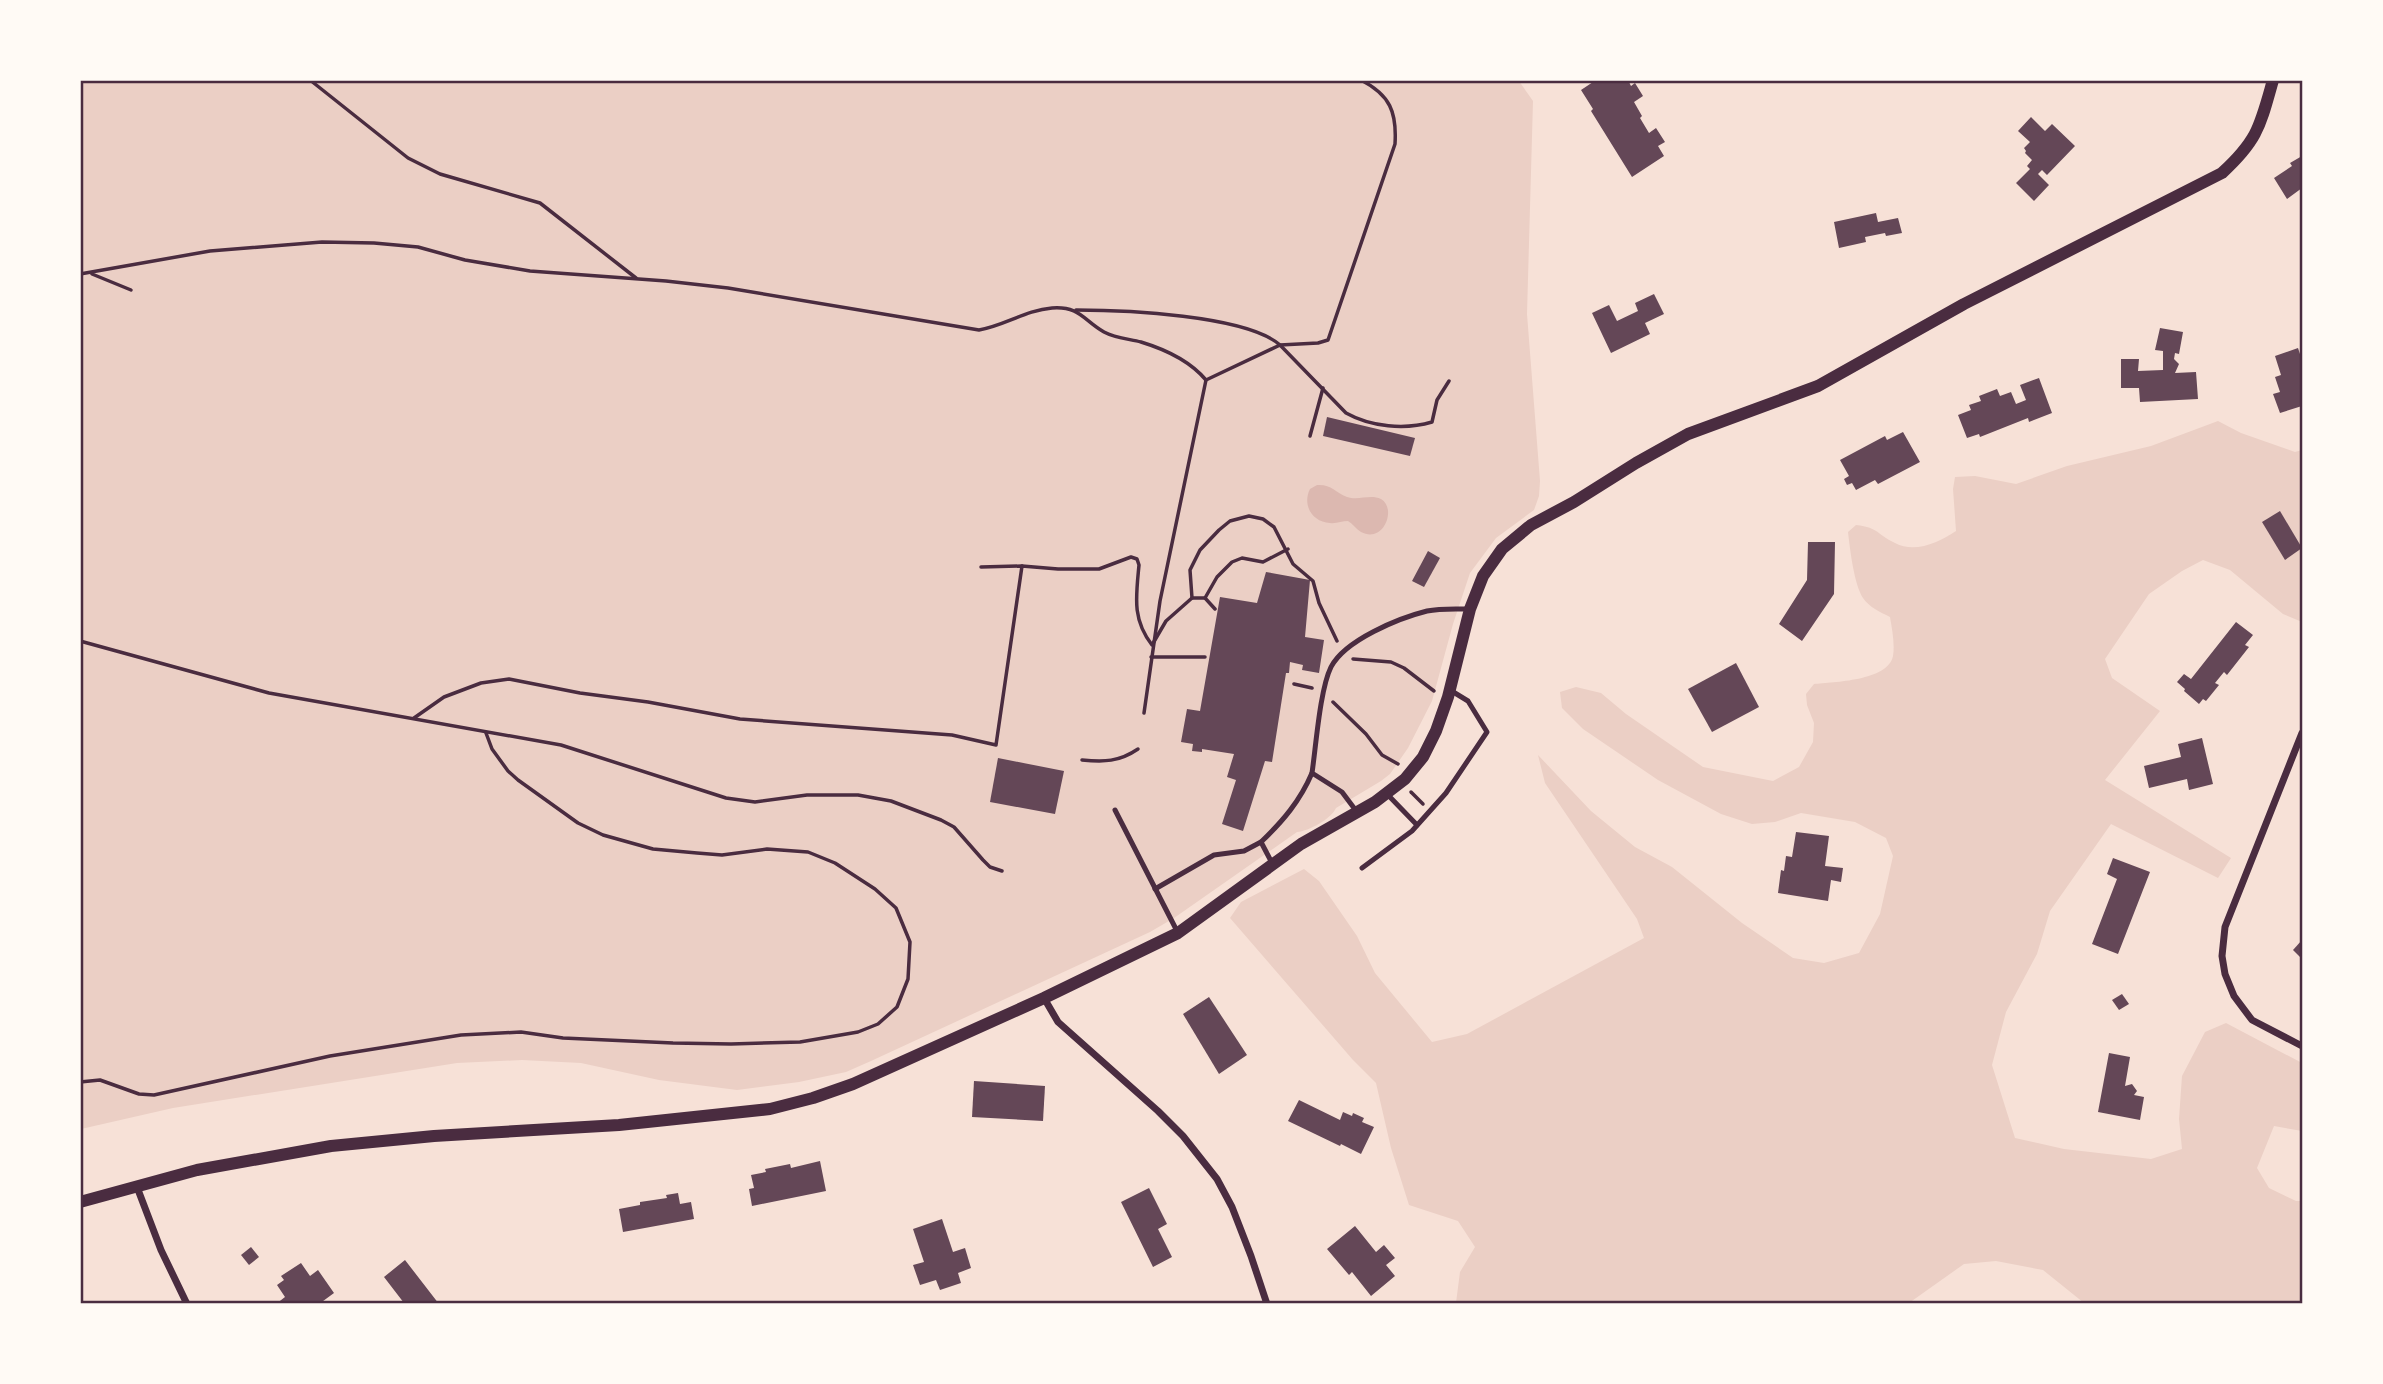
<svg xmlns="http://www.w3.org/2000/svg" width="2383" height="1384" viewBox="0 0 2383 1384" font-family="'Space Grotesk',sans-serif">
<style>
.green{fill:#ebcfc5}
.water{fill:#dcb8b0}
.building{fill:#644757}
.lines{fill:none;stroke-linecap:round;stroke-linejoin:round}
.path{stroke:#4a2c40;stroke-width:3.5}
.service{stroke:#4a2c40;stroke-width:5}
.minor{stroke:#4a2c40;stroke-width:7}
.tertiary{stroke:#4a2c40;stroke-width:12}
.neatline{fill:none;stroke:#4a2c40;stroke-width:2.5}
</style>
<rect width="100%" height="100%" fill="#f7e1d7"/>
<g class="green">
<path d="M 80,81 L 1519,81 L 1533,101 L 1527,314 L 1540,481 L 1539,496 L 1534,510 L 1496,538 L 1470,573 L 1453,624 L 1432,701 L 1408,748 L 1390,774 L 1381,781 L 1336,808 C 1331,819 1309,831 1297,832 L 1174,918 L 1150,932 L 871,1061 L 846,1072 L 799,1082 L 737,1090 L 659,1080 L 581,1063 L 522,1060 L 457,1063 L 173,1108 L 81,1129 Z"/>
<path d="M 2218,421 L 2241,433 L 2295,452 L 2302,450 L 2302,622 L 2283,614 L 2230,570 L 2203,560 L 2182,571 L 2149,594 L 2105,659 L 2112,678 L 2160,711 L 2105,780 L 2231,858 L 2218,878 L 2111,824 L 2050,911 L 2037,954 L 2006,1012 L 1992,1065 L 2015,1138 L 2064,1149 L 2151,1159 L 2182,1149 L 2179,1119 L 2182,1076 L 2205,1032 L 2226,1023 L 2302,1063 L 2302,1131 L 2274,1126 L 2257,1168 L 2269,1188 L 2296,1201 L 2302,1201 L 2302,1303 L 2084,1303 L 2043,1270 L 1996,1261 L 1964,1264 L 1909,1303 L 1456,1303 L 1460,1272 L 1475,1247 L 1458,1221 L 1409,1205 L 1391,1148 L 1376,1083 L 1353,1060 L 1230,918 L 1241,902 L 1304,869 L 1319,881 L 1357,936 L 1375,973 L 1432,1042 L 1467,1034 L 1644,938 L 1637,919 L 1545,783 L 1538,755 L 1591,811 L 1635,847 L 1672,867 L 1742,923 L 1793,958 L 1824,963 L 1859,953 L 1880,914 L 1893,856 L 1886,838 L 1855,822 L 1801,813 L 1775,822 L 1752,824 L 1721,814 L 1658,780 L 1583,729 L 1562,708 L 1560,692 L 1576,687 L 1601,693 L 1626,714 L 1703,767 L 1773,781 L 1799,767 L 1813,742 L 1814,723 L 1807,705 L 1806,694 L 1814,684 C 1833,682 1888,681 1893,656 C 1895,644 1892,629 1890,617 C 1880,612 1869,607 1863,598 C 1854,584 1850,549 1848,532 L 1856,525 C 1880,528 1876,534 1895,543 C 1915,554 1939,542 1956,531 L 1953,489 L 1955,477 L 1975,476 L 2016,484 L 2067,466 L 2151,446 Z"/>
</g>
<path class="water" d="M 1317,485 C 1331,484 1335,492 1347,497 C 1358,501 1370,494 1381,499 C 1397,508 1384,544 1361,532 C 1356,529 1353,524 1348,521 C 1342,521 1336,524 1330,523 C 1312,522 1302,505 1310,489 Z"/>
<g class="building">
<path d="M 1596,80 L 1628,80 L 1631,86 L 1635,83 L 1643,96 L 1634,102 L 1642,116 L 1640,118 L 1649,133 L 1656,128 L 1665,142 L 1658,146 L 1664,156 L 1632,177 L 1591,111 L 1593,109 L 1581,90 Z"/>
<path d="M 2031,117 L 2045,131 L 2052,124 L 2075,146 L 2047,175 L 2042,170 L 2038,174 L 2049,185 L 2034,201 L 2016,183 L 2030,169 L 2027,166 L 2032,160 L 2025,153 L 2026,151 L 2024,148 L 2030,142 L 2018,131 Z"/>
<path d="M 2302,156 L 2302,188 L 2287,199 L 2274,178 L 2292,166 L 2290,163 Z"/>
<path d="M 1876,213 L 1878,222 L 1898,218 L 1902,233 L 1886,236 L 1885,233 L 1865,237 L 1866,242 L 1839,248 L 1834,222 Z"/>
<path d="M 1654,294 L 1664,314 L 1645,323 L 1650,334 L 1611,353 L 1592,313 L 1609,305 L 1617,321 L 1638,311 L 1635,303 Z"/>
<path d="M 2160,328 L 2183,332 L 2179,354 L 2175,353 L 2174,359 L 2179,364 L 2175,373 L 2196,372 L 2198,399 L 2140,402 L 2139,388 L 2121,388 L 2121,359 L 2139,359 L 2138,371 L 2163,370 L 2163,351 L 2155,350 Z"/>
<path d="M 2298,348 L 2300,354 L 2302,353 L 2302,406 L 2280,413 L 2273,394 L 2280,392 L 2275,377 L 2281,375 L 2275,356 Z"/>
<path d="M 2039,378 L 2052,413 L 2029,422 L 2028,418 L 1980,437 L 1979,434 L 1967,438 L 1958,415 L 1971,410 L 1969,405 L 1981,401 L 1979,396 L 1997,389 L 2000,396 L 2011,392 L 2016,404 L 2026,400 L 2020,385 Z"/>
<path d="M 1327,417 L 1415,438 L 1410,456 L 1323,436 Z"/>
<path d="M 1903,432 L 1920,462 L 1878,484 L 1875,480 L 1856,490 L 1852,483 L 1847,485 L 1844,479 L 1849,476 L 1840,460 L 1885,436 L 1887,440 Z"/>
<path d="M 2280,511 L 2302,548 L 2285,560 L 2262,522 Z"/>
<path d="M 1808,542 L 1835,542 L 1834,594 L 1802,641 L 1779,624 L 1807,580 Z"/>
<path d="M 1428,551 L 1440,558 L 1424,587 L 1412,581 Z"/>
<path d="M 1266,572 L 1310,580 L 1305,637 L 1324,640 L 1319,673 L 1302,670 L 1303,665 L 1290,662 L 1289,673 L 1286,673 L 1272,762 L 1265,761 L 1243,831 L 1222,824 L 1236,780 L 1227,777 L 1234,754 L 1202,749 L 1202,752 L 1192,751 L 1193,744 L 1181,742 L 1187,709 L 1200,711 L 1220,597 L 1257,603 Z"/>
<path d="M 2236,622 L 2253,635 L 2245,645 L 2249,647 L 2227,675 L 2224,672 L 2215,683 L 2219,685 L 2206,701 L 2203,699 L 2199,704 L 2184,691 L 2185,689 L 2177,682 L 2184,674 L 2191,679 Z"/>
<path d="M 1736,663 L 1759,707 L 1712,732 L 1688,689 Z"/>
<path d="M 2202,738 L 2213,784 L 2189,790 L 2187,779 L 2149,788 L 2144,766 L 2181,757 L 2178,744 Z"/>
<path d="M 998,758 L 1064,771 L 1055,814 L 990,802 Z"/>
<path d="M 1796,832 L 1829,836 L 1825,866 L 1843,868 L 1841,882 L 1831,880 L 1828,901 L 1778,893 L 1781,870 L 1784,871 L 1786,856 L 1792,857 Z"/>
<path d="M 2113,858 L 2150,872 L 2118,954 L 2092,944 L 2117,879 L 2107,874 Z"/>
<path d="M 2302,940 L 2302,959 L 2293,950 Z"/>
<path d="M 2122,994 L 2129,1004 L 2119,1010 L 2112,1000 Z"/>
<path d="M 1209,997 L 1247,1055 L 1219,1074 L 1183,1014 Z"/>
<path d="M 2109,1053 L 2130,1057 L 2125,1086 L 2132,1084 L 2137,1091 L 2134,1095 L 2144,1097 L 2140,1120 L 2098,1112 Z"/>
<path d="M 974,1081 L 1045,1086 L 1043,1121 L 972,1117 Z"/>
<path d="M 1299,1100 L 1340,1120 L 1343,1112 L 1352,1116 L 1353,1113 L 1364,1118 L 1362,1122 L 1374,1127 L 1361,1154 L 1341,1144 L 1340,1146 L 1288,1121 Z"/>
<path d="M 820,1161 L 826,1191 L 752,1206 L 749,1189 L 754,1188 L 751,1175 L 766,1172 L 765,1169 L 790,1164 L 791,1168 Z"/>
<path d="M 1149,1188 L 1167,1224 L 1158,1229 L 1172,1257 L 1153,1267 L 1121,1202 Z"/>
<path d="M 678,1193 L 680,1204 L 691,1202 L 694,1219 L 623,1232 L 619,1209 L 640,1205 L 640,1202 L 667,1198 L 666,1195 Z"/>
<path d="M 942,1219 L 953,1252 L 965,1248 L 971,1268 L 958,1273 L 961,1283 L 940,1290 L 936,1280 L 920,1285 L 913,1265 L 924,1262 L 913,1229 Z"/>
<path d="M 1355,1226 L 1376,1252 L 1384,1245 L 1395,1258 L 1386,1265 L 1395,1276 L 1371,1296 L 1352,1272 L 1349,1275 L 1327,1249 Z"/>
<path d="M 251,1247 L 259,1257 L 249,1265 L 241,1255 Z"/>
<path d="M 405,1260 L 439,1304 L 409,1304 L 407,1301 L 404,1303 L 384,1277 Z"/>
<path d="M 301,1263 L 310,1276 L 318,1270 L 334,1293 L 319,1304 L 276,1304 L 285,1297 L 277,1285 L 284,1280 L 281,1276 Z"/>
</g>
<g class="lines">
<g class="path">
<path d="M 310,80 L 408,158 L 440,174 L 540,203 L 636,278"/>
<path d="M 80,274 L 210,251 L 322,242 L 374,243 L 418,247 L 465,260 L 530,271 L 666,281 L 728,288 L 979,330 C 1004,326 1026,310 1052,308 C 1080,306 1083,320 1104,332 C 1115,338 1129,339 1141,342 C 1164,349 1190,361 1206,380 L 1160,601 L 1144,713"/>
<path d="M 92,274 L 131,290"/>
<path d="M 1076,310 C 1123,310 1246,315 1280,345 L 1318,343 L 1328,340 L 1395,144 C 1397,112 1390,95 1361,80"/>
<path d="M 1206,380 L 1280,345 L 1346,413 C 1371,427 1405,430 1432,422 L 1437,400 L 1449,381"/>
<path d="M 1310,436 L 1323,388"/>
<path d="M 981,567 L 1022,566 L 1058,569 L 1099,569 L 1131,557 L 1137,559 L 1139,565 C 1136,597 1132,619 1152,645 L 1166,621 L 1192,598 L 1205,598 L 1215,609"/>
<path d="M 1192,598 L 1190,570 L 1200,550 L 1219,530 L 1230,521 L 1249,516 L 1263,519 L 1274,527 L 1293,564 L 1313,581 L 1319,603 L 1337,641"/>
<path d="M 1205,598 L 1217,577 L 1232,562 L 1242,558 L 1263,562 L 1288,549"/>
<path d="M 80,641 L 269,693 L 561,745 L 726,798 L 755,802 L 807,795 L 858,795 L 891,801 L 941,820 L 954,827 L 983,860 L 990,867 L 1002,871"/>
<path d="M 1151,657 L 1205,657"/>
<path d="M 1353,659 L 1391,662 L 1404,668 L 1434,691"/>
<path d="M 1294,684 L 1312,688"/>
<path d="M 1333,702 L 1366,734 L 1382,755 L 1398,764"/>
<path d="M 414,718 L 444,697 L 481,683 L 509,679 L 580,693 L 648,702 L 740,719 L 952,735 L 996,745 L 1022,566"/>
<path d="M 1082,760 C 1104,762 1119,762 1138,749"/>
<path d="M 1411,792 L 1423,804"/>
<path d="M 80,1082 L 100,1080 L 139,1094 L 154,1095 L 330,1056 L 461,1035 L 521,1032 L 563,1038 L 673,1043 L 731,1044 L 800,1042 L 858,1032 L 878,1024 L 897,1007 L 908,979 L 910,942 L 896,908 L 875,889 L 835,863 L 808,852 L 767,849 L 722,855 L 697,853 L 653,849 L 603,835 L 578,823 L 518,780 L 508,771 L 492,749 L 486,733"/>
</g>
<g class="service">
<path d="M 1387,794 L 1417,825"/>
<path d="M 1115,810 L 1178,933"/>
<path d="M 1357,812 L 1342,792 L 1312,773 C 1316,746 1320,689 1331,667 C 1345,640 1399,618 1427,611 C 1441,608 1455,609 1470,609"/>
<path d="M 1272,863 L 1261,842 C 1283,821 1300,801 1312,773"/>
<path d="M 1362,868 L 1412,831 L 1446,793 L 1487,732 L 1468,701 L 1450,690"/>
<path d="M 1155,889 L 1214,855 L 1244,851 L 1261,842"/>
</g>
<g class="minor">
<path d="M 2302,733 L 2225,927 L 2222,956 L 2225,974 L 2234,996 L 2252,1020 L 2302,1046"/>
<path d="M 1044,998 L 1058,1022 L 1158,1111 L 1183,1136 L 1217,1179 L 1232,1207 L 1251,1256 L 1267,1304"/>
<path d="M 137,1187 L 161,1250 L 187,1304"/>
</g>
<path class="tertiary" d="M 80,1202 L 197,1170 L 331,1146 L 434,1136 L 619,1125 L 770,1109 L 813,1098 L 853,1084 L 1044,998 L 1178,933 L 1301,844 L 1375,802 L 1405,779 L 1423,757 L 1436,731 L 1448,697 L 1470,609 L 1483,576 L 1502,549 L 1531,525 L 1574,502 L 1636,463 L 1688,434 L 1818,386 L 1964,304 L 2222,173 C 2258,140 2260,126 2273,80"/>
</g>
<rect width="2383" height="1384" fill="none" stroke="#fffaf5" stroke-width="164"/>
<rect x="82" y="82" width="2219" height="1220" class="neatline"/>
</svg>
